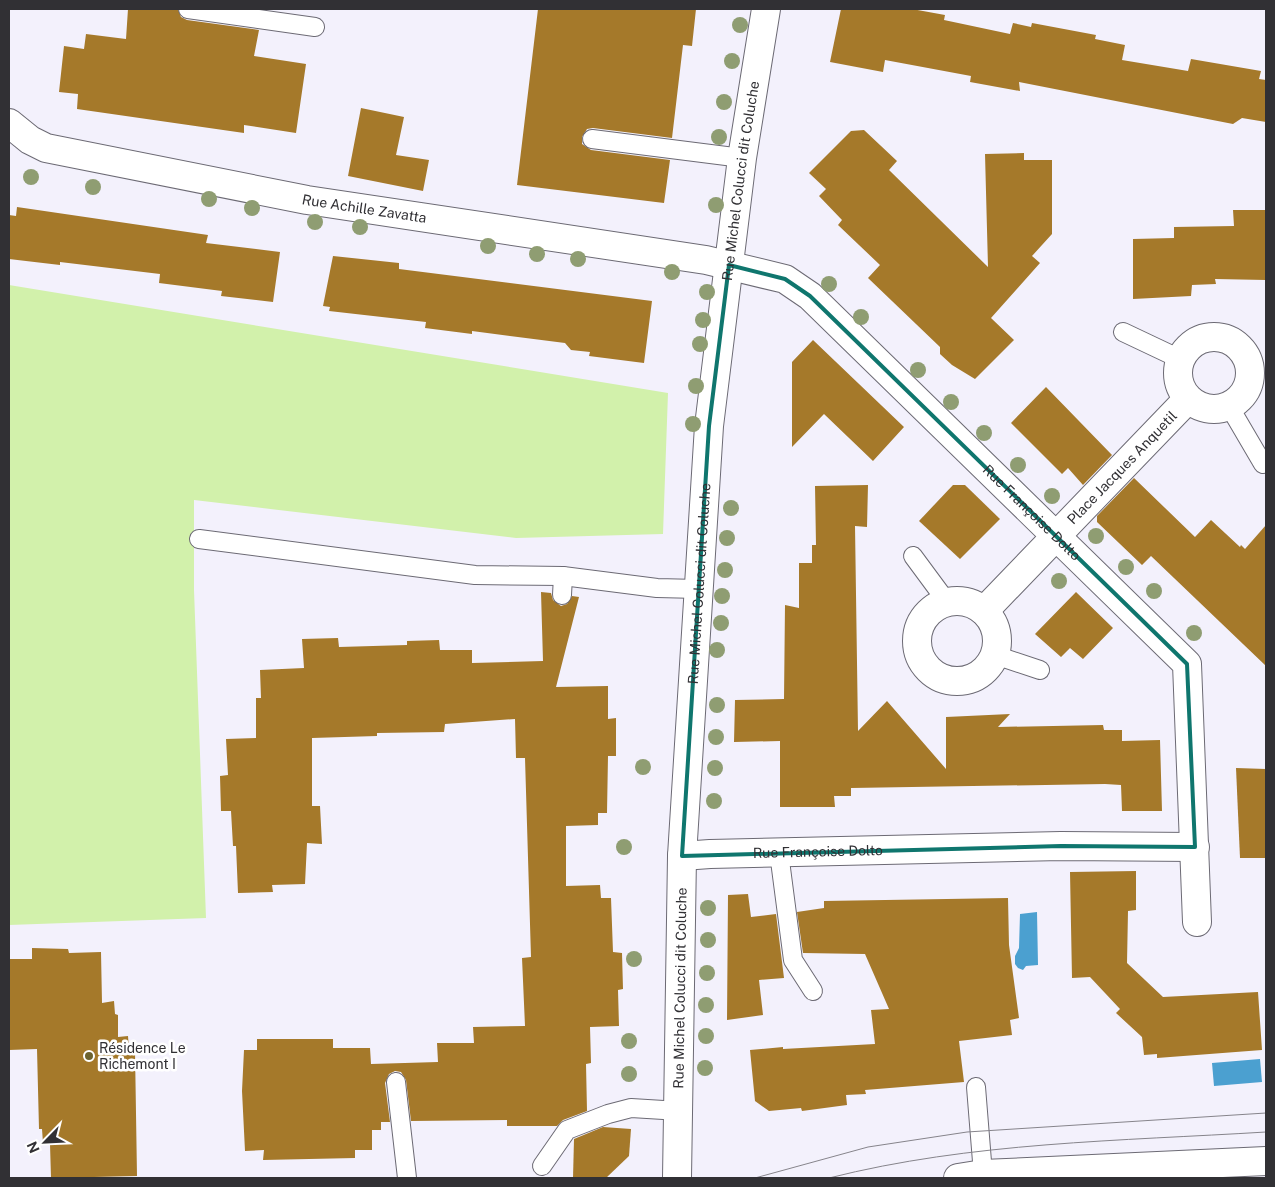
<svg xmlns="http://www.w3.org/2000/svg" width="1275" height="1187" viewBox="0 0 1275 1187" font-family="'Public Sans',sans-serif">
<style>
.green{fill:#d2f1ab}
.water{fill:#4ba0d0}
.building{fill:#a5792a}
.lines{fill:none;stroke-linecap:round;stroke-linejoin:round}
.service-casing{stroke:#6c6a74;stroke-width:20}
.minor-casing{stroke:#6c6a74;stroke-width:30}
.service{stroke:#fff;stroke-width:18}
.minor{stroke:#fff;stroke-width:28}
.tram{stroke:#86848b;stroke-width:1}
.tree{fill:#8f9d72}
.marked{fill:none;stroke:#0f766e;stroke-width:4;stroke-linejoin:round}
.poi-dot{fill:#6c622f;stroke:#fff;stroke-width:2}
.labels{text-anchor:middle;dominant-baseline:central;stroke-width:5;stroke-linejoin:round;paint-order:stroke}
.street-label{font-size:14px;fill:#313034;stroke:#fff}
.poi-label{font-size:14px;fill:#313034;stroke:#fff;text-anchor:start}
</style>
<rect width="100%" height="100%" fill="#f3f1fc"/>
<path class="green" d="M 9,285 L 668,393 L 663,534 L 516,538 L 194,500 L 194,590 L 206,918 L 9,925 Z"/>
<g class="water">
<path d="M 1037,912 L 1038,965 L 1026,966 L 1023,970 L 1018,968 L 1015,964 L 1015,956 L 1019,948 L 1020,914 Z"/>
<path d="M 1260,1059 L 1262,1082 L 1214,1086 L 1212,1063 Z"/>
</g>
<g class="building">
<path d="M 128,9 L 178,9 L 181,17 L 187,20 L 259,30 L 254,56 L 306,64 L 296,133 L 244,125 L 244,133 L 77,109 L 78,94 L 59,92 L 64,46 L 84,49 L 86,34 L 126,39 Z"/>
<path d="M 538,9 L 696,9 L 692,46 L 683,45 L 672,138 L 593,128 L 587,129 L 582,137 L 582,144 L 591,150 L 670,160 L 664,203 L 517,185 Z"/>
<path d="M 841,9 L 912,9 L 945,15 L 944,20 L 1010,34 L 1013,23 L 1031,27 L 1032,23 L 1096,35 L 1095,39 L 1125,45 L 1122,60 L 1188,71 L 1191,59 L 1261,71 L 1259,79 L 1266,80 L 1266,122 L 1242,118 L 1233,124 L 1019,82 L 1020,91 L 970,82 L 971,76 L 885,60 L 883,72 L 830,62 Z"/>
<path d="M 361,108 L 404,117 L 396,155 L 429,160 L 423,191 L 348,176 Z"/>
<path d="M 864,130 L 897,161 L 889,170 L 988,267 L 985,154 L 1024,153 L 1024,160 L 1052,160 L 1052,234 L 1032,256 L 1040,263 L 991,318 L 1014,340 L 975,379 L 952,365 L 940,354 L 940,347 L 868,278 L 880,265 L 838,225 L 842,220 L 819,196 L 826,189 L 809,173 L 851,131 Z"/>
<path d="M 17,207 L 208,235 L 206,243 L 280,252 L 273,302 L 221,296 L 222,291 L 159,283 L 160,274 L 60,262 L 60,265 L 9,259 L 9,215 L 16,216 Z"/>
<path d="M 1233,210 L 1266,210 L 1266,280 L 1215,279 L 1216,284 L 1192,285 L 1191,296 L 1133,299 L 1133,239 L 1174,238 L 1174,227 L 1234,226 Z"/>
<path d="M 333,256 L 399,263 L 399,269 L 652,301 L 644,363 L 589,356 L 590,352 L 571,350 L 565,343 L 472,331 L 472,334 L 425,328 L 426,322 L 329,311 L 330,307 L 323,306 Z"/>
<path d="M 813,340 L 904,427 L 873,461 L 824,414 L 792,447 L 792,362 Z"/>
<path d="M 1046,387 L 1112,455 L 1083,485 L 1068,468 L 1062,474 L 1011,423 Z"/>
<path d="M 1134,478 L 1195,537 L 1211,520 L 1240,547 L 1241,545 L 1245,549 L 1266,525 L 1266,666 L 1151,556 L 1142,565 L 1097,522 L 1097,516 Z"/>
<path d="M 868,485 L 867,527 L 855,526 L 858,731 L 887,701 L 946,769 L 946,717 L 1010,714 L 998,727 L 1103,725 L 1104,730 L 1122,730 L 1122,741 L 1160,740 L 1162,811 L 1122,811 L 1121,785 L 1105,784 L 851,788 L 851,796 L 834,796 L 835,807 L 780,807 L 780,741 L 734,742 L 735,700 L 784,699 L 785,605 L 799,608 L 799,563 L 812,563 L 812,545 L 816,545 L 815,486 Z"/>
<path d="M 953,485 L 965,485 L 1000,519 L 960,559 L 919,521 Z"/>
<path d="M 541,592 L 551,593 L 553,600 L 561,606 L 567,604 L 572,596 L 579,597 L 556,687 L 608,686 L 608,719 L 616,718 L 616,756 L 608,756 L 607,813 L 598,813 L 598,825 L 566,826 L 566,886 L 600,885 L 601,898 L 611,898 L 613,952 L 622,953 L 623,989 L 618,990 L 619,1026 L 590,1027 L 591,1063 L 586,1064 L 587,1111 L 563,1120 L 557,1126 L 507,1126 L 507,1120 L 411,1121 L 406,1080 L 401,1072 L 395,1071 L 389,1074 L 385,1083 L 390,1122 L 381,1122 L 381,1130 L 372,1130 L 372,1150 L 355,1150 L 355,1158 L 263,1160 L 264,1150 L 245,1151 L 242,1091 L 244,1050 L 257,1050 L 257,1039 L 333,1039 L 333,1048 L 370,1048 L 371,1064 L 438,1062 L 437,1043 L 474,1043 L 473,1027 L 525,1026 L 522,958 L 531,957 L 525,758 L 516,758 L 515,719 L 445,724 L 444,732 L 377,733 L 377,736 L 312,738 L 312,806 L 320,806 L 322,844 L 307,843 L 305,884 L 272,885 L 273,892 L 238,893 L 236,846 L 233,846 L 231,811 L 221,811 L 220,776 L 228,775 L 226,739 L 256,738 L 256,698 L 261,698 L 260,670 L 304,668 L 302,639 L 338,638 L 339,647 L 407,645 L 407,641 L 439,640 L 440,650 L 472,650 L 472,663 L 543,661 Z"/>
<path d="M 1076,592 L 1113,628 L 1083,659 L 1070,648 L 1061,657 L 1035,634 Z"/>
<path d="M 1236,768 L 1266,769 L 1266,858 L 1240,858 Z"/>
<path d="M 1136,871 L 1136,910 L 1128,911 L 1127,963 L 1163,997 L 1258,992 L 1262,1050 L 1157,1058 L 1157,1054 L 1144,1055 L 1142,1037 L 1116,1013 L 1120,1009 L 1090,977 L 1072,978 L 1070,872 Z"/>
<path d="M 748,894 L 751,917 L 776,914 L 784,978 L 759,980 L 763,1015 L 727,1020 L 728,895 Z"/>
<path d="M 1008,898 L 1009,945 L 1019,1018 L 1010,1020 L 1012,1035 L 959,1041 L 964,1082 L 865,1090 L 866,1094 L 846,1095 L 847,1105 L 802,1111 L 801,1108 L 769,1111 L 755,1101 L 750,1050 L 783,1047 L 783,1049 L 875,1044 L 871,1010 L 889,1009 L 865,954 L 803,953 L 797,912 L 824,908 L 824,901 Z"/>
<path d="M 32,948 L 68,949 L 69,953 L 101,952 L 102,1003 L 114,1001 L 115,1014 L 118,1015 L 118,1037 L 128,1036 L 129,1050 L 135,1051 L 137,1176 L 51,1178 L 50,1144 L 43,1143 L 42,1129 L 39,1129 L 37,1049 L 9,1050 L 9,959 L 32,959 Z"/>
<path d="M 603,1127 L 631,1129 L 629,1156 L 606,1178 L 573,1178 L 574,1139 Z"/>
</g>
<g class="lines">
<defs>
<g id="service">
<path d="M 188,9 L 315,27"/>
<path d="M 592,139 L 742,158"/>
<path d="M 1123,332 L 1180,359"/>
<path d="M 1229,406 L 1263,464"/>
<path d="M 199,539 L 475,575 L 563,576 L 657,588 L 698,589"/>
<path d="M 913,556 L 947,602"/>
<path d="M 562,595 L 563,576"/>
<path d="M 995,655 L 1040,670"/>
<path d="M 779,853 L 793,960 L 813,991"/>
<path d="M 396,1082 L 407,1178"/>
<path d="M 976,1087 L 983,1174"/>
<path d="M 542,1166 L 567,1130 L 608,1114 L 631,1108 L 680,1111"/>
</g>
<g id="minor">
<path id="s1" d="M 9,123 L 30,140 L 46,148 L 307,200 L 706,260 L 785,279 L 810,296 L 1187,664 L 1197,922"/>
<circle cx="1214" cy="373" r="36"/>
<circle cx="957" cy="641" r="40"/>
<path id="s2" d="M 984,611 L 1188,399"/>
<path id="s3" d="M 682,856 L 710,854 L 1061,846 L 1195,847"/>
<path id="s4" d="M 677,1178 L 682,856 L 709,426 L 742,158 L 766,9"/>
<path d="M 958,1178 L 983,1174 L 1266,1161"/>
</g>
</defs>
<use href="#service" class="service-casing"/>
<use href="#minor" class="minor-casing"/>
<use href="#service" class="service"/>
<use href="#minor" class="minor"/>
<g class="tram">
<path d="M 755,1178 L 868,1147 L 967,1132 L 1266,1113"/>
<path d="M 829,1178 C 971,1142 1120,1141 1266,1132"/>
</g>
</g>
<g class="tree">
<circle cx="740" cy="25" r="8"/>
<circle cx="732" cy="61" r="8"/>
<circle cx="724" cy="102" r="8"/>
<circle cx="719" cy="137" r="8"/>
<circle cx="31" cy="177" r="8"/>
<circle cx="93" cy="187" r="8"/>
<circle cx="209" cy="199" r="8"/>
<circle cx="716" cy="205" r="8"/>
<circle cx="252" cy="208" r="8"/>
<circle cx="315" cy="222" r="8"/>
<circle cx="360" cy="227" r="8"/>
<circle cx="488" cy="246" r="8"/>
<circle cx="537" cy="254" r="8"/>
<circle cx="578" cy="259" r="8"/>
<circle cx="672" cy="272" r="8"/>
<circle cx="829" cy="284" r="8"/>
<circle cx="707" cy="292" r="8"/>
<circle cx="861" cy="317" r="8"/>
<circle cx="703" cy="320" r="8"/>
<circle cx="700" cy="344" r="8"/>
<circle cx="918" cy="370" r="8"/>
<circle cx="696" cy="386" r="8"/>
<circle cx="951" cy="402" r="8"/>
<circle cx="693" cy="424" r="8"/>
<circle cx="984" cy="433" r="8"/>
<circle cx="1018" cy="465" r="8"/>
<circle cx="1052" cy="496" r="8"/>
<circle cx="731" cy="508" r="8"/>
<circle cx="1096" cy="536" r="8"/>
<circle cx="727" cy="538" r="8"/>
<circle cx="1126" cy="567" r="8"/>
<circle cx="725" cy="570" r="8"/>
<circle cx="1059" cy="581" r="8"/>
<circle cx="1154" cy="591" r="8"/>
<circle cx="722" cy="596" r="8"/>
<circle cx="721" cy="623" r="8"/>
<circle cx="1194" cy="633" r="8"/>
<circle cx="717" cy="650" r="8"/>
<circle cx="717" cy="705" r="8"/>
<circle cx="716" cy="737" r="8"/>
<circle cx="643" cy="767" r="8"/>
<circle cx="715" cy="768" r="8"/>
<circle cx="714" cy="801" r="8"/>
<circle cx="624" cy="847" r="8"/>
<circle cx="708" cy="908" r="8"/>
<circle cx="708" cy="940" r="8"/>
<circle cx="634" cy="959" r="8"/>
<circle cx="707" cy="973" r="8"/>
<circle cx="706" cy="1005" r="8"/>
<circle cx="706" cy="1036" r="8"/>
<circle cx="629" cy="1041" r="8"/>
<circle cx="705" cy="1068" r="8"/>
<circle cx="629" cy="1074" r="8"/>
</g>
<path class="marked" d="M 729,265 L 785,279 L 810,296 L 1187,664 L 1195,847 L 1061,846 L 682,856 L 709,426 Z"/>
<circle class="poi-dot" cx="89" cy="1056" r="5"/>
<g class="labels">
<g class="street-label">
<text stroke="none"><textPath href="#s4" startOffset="1000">Rue Michel Colucci dit Coluche</textPath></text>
<text stroke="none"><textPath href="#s1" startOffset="369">Rue Achille Zavatta</textPath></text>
<text stroke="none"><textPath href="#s2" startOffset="199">Place Jacques Anquetil</textPath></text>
<text stroke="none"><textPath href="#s1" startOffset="1136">Rue Françoise Dolto</textPath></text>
<text stroke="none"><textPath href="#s4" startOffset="595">Rue Michel Colucci dit Coluche</textPath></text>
<text stroke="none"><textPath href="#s3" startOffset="136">Rue Françoise Dolto</textPath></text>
<text stroke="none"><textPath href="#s4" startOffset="190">Rue Michel Colucci dit Coluche</textPath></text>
</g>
<g class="poi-label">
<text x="99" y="1048">Résidence Le<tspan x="99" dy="16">Richemont I</tspan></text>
</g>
</g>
<rect width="1275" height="1187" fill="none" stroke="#313034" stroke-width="20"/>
<g transform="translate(45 1142) rotate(246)" stroke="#ffffff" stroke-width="4" paint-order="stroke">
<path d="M0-4L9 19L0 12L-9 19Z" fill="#313034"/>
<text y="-8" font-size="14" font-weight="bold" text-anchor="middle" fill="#313034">N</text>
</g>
</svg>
